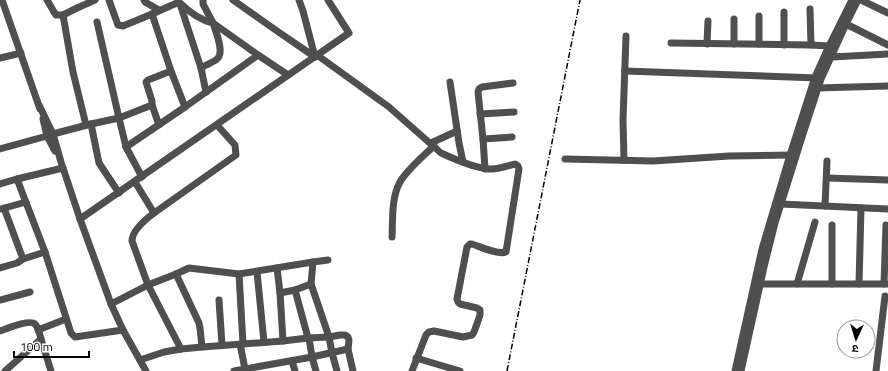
<svg xmlns="http://www.w3.org/2000/svg" width="888" height="371" viewBox="0 0 888 371" font-family="'Titillium Web','Noto Sans Devanagari',sans-serif">
<style>
.lines{fill:none;stroke-linecap:round;stroke-linejoin:round}
.minor{stroke:#4f4f4f;stroke-width:7}
.rail{stroke:#000;stroke-width:1.5;stroke-dasharray:6 2 1 2;stroke-linecap:butt}
</style>
<rect width="100%" height="100%" fill="#fff"/>
<g class="lines">
<g class="minor">
<path d="M 2,0 L 40,109"/>
<path d="M 47,0 L 54,12 L 56,15 L 63,15 L 73,72 L 86,125"/>
<path d="M 109,0 L 118,25 L 123,26 L 152,14"/>
<path d="M 144,0 L 145,2 L 159,10"/>
<path d="M 203,0 L 203,4 L 213,23 L 258,55"/>
<path d="M 233,0 L 277,31 L 315,57"/>
<path d="M 299,0 L 303,11 L 315,57"/>
<path d="M 861,0 L 888,13"/>
<path d="M 180,4 L 201,68 L 206,92"/>
<path d="M 810,9 L 811,45"/>
<path d="M 784,12 L 784,45"/>
<path d="M 63,15 L 77,8 L 95,0"/>
<path d="M 97,22 L 119,118 L 152,105 L 152,101 L 146,82 L 148,80 L 171,71 L 185,107"/>
<path d="M 846,24 L 888,45"/>
<path d="M 671,43 L 811,45 L 829,46"/>
<path d="M 707,44 L 708,21"/>
<path d="M 734,44 L 734,19"/>
<path d="M 759,44 L 759,16"/>
<path d="M 317,55 L 389,107 L 441,153 C 454,159 479,170 493,169 C 501,168 508,166 515,164 L 518,166 L 519,169 L 506,252 C 498,255 481,247 472,244 L 470,244 L 467,247 L 457,299 L 458,302 L 460,304 L 477,308 L 480,310 L 480,315 L 478,321 L 474,332 L 472,335 L 463,337 L 434,331 L 429,332 L 426,335 L 412,371"/>
<path d="M 832,57 L 888,54"/>
<path d="M 0,58 L 21,53"/>
<path d="M 171,71 L 152,14 L 179,2 C 189,12 200,20 213,23 C 216,32 224,51 218,58 C 215,62 205,65 201,68"/>
<path d="M 625,71 L 818,78"/>
<path d="M 450,82 L 459,143 L 463,162"/>
<path d="M 814,88 L 817,88 L 888,86"/>
<path d="M 39,105 L 53,134 L 61,162 L 80,219 L 111,304 L 123,330 L 146,371"/>
<path d="M 152,105 L 159,125"/>
<path d="M 480,114 L 514,112"/>
<path d="M 43,119 L 47,136 L 55,151"/>
<path d="M 91,124 L 119,118 L 126,147 L 142,177"/>
<path d="M 53,134 L 91,124 L 99,163 L 119,193"/>
<path d="M 483,139 L 512,137"/>
<path d="M 431,143 L 457,131"/>
<path d="M 126,147 L 185,107 L 258,55 L 288,75"/>
<path d="M 0,149 L 47,136"/>
<path d="M 565,159 L 653,161 L 729,156 L 790,155"/>
<path d="M 624,160 L 623,120 L 626,36"/>
<path d="M 63,168 L 17,179 L 45,252 L 71,333 L 75,337 L 123,330"/>
<path d="M 485,169 L 483,139 L 478,92 L 479,89 L 482,87 L 513,83"/>
<path d="M 827,178 L 888,180"/>
<path d="M 135,182 L 154,213 L 236,155 L 235,145 L 217,125"/>
<path d="M 0,184 L 17,179"/>
<path d="M 781,204 L 888,209"/>
<path d="M 825,206 L 827,161"/>
<path d="M 4,208 L 23,259"/>
<path d="M 1,209 L 26,202"/>
<path d="M 154,213 C 146,219 132,230 132,241 L 148,285 L 181,349"/>
<path d="M 80,219 L 349,33 L 328,0"/>
<path d="M 392,237 C 393,220 391,198 400,182 C 407,170 423,156 434,146"/>
<path d="M 0,268 L 17,263 L 23,259 L 45,252"/>
<path d="M 277,268 L 280,293"/>
<path d="M 257,272 L 264,342"/>
<path d="M 176,274 L 189,268 L 239,274 L 313,262"/>
<path d="M 239,274 L 243,344"/>
<path d="M 311,284 L 313,262 L 328,260"/>
<path d="M 756,284 L 888,284"/>
<path d="M 797,284 L 815,222"/>
<path d="M 832,284 L 832,225"/>
<path d="M 859,284 L 861,208"/>
<path d="M 884,284 L 886,225"/>
<path d="M 0,300 L 30,292"/>
<path d="M 219,300 L 222,345"/>
<path d="M 111,304 L 148,285 L 176,274 L 199,323 L 200,328 L 202,347"/>
<path d="M 38,330 L 66,319"/>
<path d="M 0,331 C 6,329 30,319 35,324 C 38,327 40,335 41,339"/>
<path d="M 308,338 L 295,290 L 311,284 L 329,337 L 332,353 L 337,371"/>
<path d="M 309,338 L 312,357 L 316,371"/>
<path d="M 283,341 L 280,293 L 295,290"/>
<path d="M 240,344 L 245,369"/>
<path d="M 416,358 L 460,371"/>
<path d="M 140,360 L 164,352 L 181,349 L 202,347 L 283,341 L 308,338 L 329,337 L 340,335 L 345,335 L 348,337 L 349,340 L 348,349 L 353,371"/>
<path d="M 292,361 L 295,371"/>
<path d="M 5,371 L 41,339 L 51,371"/>
<path d="M 234,371 L 312,357 L 348,349"/>
<path d="M 735,371 L 762,249 L 790,155 L 815,77 L 829,46 L 852,0"/>
<path d="M 741,371 L 764,267 L 775,223 L 803,134 L 821,79 L 846,24 L 858,0"/>
<path d="M 876,371 L 885,296"/>
</g>
<path class="rail" d="M 507,371 L 580,0"/>
</g>
<g transform="translate(856 339) rotate(184)"><circle r="19" fill="#ffffff" stroke="#999999"/>
<path d="M0-3L7 15L0 10L-7 15Z" fill="#000000"/>
<text y="-6" font-size="11" font-weight="bold" text-anchor="middle" fill="#000000">उ</text>
</g>
<path d="M14 351v6h75v-6" fill="none" stroke="#000000" stroke-width="2"/>
<text x="20" y="351" font-size="12" fill="#000000" stroke="#ffffff" stroke-width="3" paint-order="stroke">100 m</text>
</svg>
